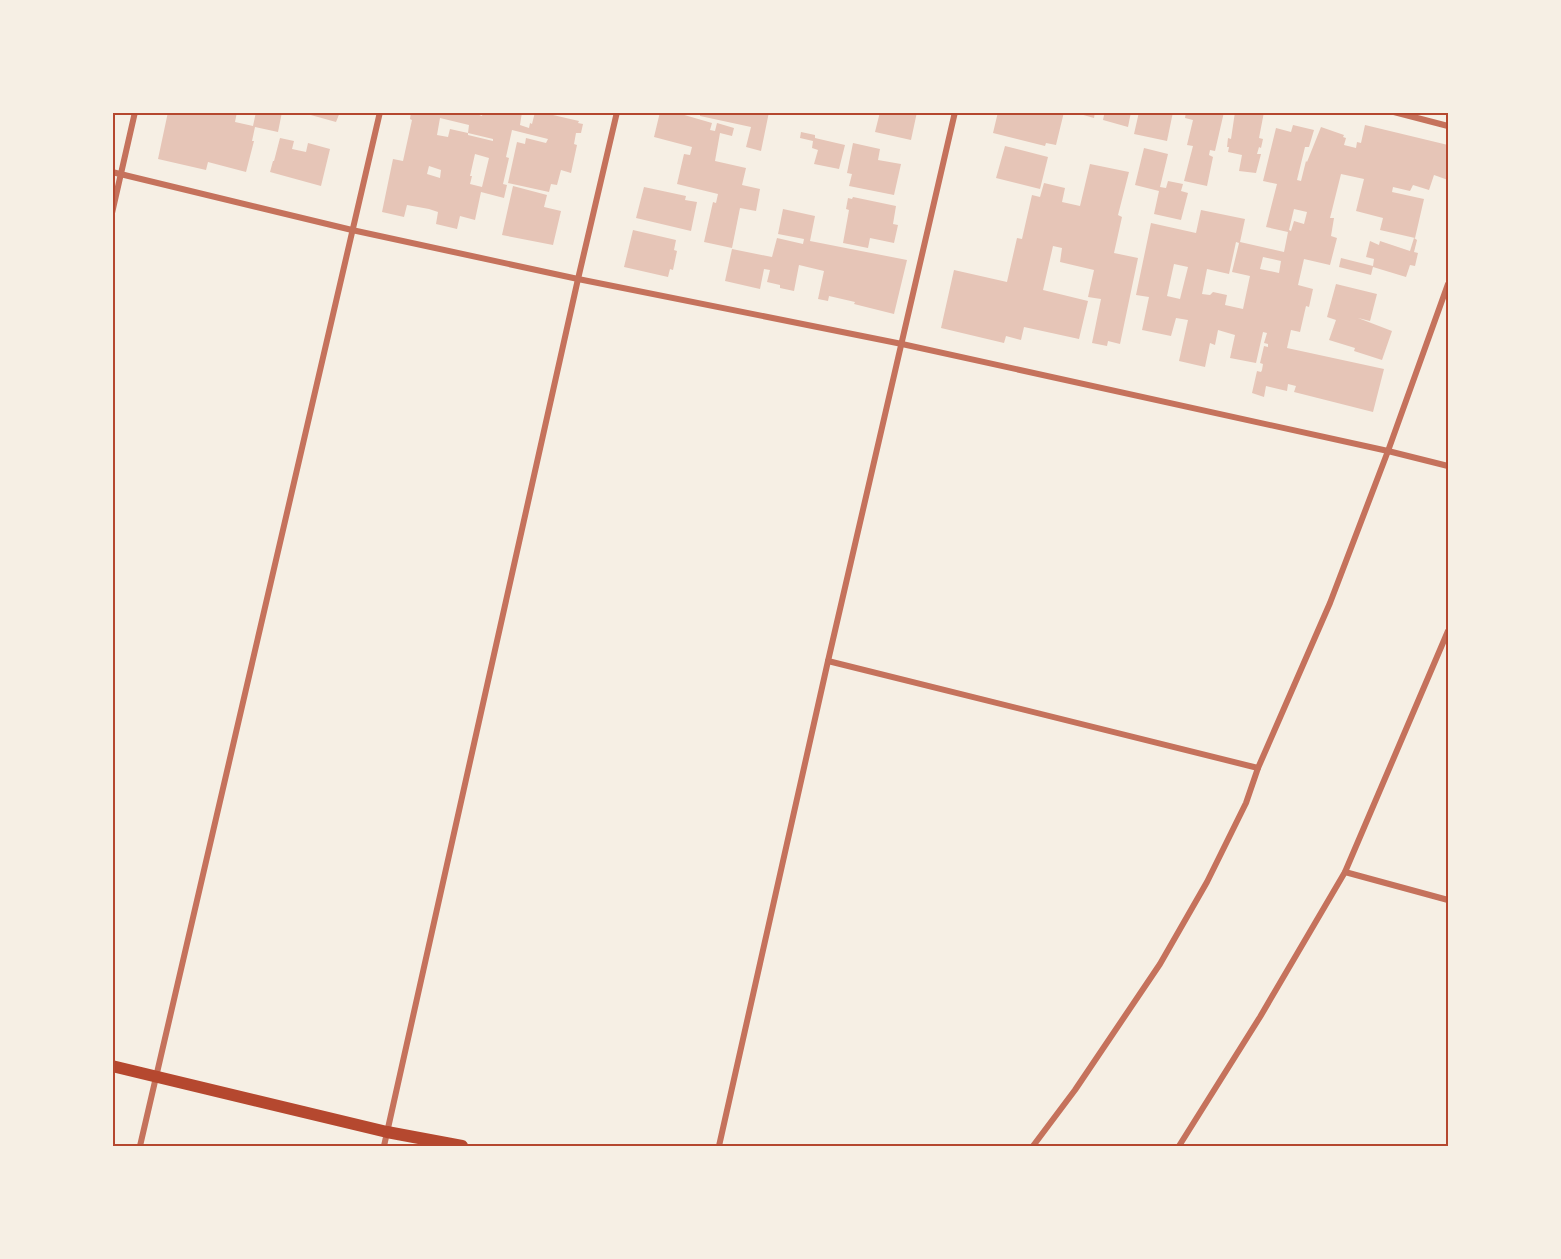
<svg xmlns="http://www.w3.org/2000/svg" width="1561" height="1259" viewBox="0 0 1561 1259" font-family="'Sofia Sans Condensed',sans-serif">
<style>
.building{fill:#e6c5b7;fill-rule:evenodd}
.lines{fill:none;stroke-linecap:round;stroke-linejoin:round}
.minor{stroke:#c5725c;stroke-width:6}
.secondary{stroke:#b5482f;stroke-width:12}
.neatline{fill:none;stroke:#b5482f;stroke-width:2}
</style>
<rect width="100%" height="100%" fill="#f6efe4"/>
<g class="building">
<path d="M 168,112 L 237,112 L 235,122 L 253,126 L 256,112 L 282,112 L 278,132 L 255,127 L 252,141 L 254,141 L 246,172 L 208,162 L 206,170 L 158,159 Z"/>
<path d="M 300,112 L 340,112 L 336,122 Z"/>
<path d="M 411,112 L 471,112 L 482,116 L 483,112 L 522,112 L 520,125 L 529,128 L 530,123 L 532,124 L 535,112 L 540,112 L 579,121 L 578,123 L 583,124 L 581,133 L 576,133 L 574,144 L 577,145 L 571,173 L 561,170 L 557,185 L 551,184 L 549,192 L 508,183 L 517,142 L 525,144 L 526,138 L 546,143 L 548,139 L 512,130 L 506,157 L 509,158 L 503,184 L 507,185 L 504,198 L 481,192 L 475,220 L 460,216 L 457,229 L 436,224 L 438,212 L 429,209 L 407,205 L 404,217 L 382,212 L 393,159 L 403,161 L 412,120 L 410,119 ZM 440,118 L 469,125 L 468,133 L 450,129 L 448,137 L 437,135 ZM 468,133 L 493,139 L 493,141 L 468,135 ZM 475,154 L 489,158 L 482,187 L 470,184 L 472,176 L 470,176 ZM 429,166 L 441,170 L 440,178 L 427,174 Z"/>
<path d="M 660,112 L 674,112 L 712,123 L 710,130 L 715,131 L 717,123 L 734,128 L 732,136 L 720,133 L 715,161 L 746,168 L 742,185 L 760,189 L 756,211 L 740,208 L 732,248 L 704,242 L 713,202 L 716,203 L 718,194 L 677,184 L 684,154 L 690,155 L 692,147 L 654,137 Z"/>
<path d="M 700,112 L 769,112 L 761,151 L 746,147 L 751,127 L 700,116 Z"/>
<path d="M 880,112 L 917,112 L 911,140 L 875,132 Z"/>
<path d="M 998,112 L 1064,112 L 1056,145 L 1046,143 L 1045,146 L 993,133 Z"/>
<path d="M 1073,112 L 1095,112 L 1094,118 Z"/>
<path d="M 1097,112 L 1131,112 L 1128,127 L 1103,120 L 1104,115 Z"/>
<path d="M 1139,112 L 1173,112 L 1167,141 L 1134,134 Z"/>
<path d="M 1186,112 L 1224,112 L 1215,151 L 1210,150 L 1209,155 L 1213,157 L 1207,186 L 1184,181 L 1193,146 L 1187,145 L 1193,120 L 1185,118 Z"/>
<path d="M 1235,112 L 1264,112 L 1259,138 L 1263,139 L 1261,148 L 1259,147 L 1257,154 L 1261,154 L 1256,173 L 1239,171 L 1242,155 L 1228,152 L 1229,147 L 1227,147 L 1228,138 L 1231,139 Z"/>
<path d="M 1293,125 L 1314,130 L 1309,147 L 1305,147 L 1297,180 L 1301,181 L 1306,161 L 1307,162 L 1321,127 L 1344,135 L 1343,137 L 1346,138 L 1344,145 L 1356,148 L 1357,142 L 1361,143 L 1365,125 L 1448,145 L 1448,180 L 1434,175 L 1429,190 L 1413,185 L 1410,191 L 1393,187 L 1392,192 L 1424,199 L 1415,238 L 1380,230 L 1383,218 L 1356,211 L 1364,179 L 1341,174 L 1330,218 L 1334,218 L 1331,236 L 1337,238 L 1330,265 L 1304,259 L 1298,285 L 1313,289 L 1309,307 L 1306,306 L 1300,332 L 1291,330 L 1287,348 L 1384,369 L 1373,412 L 1294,392 L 1296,386 L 1288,384 L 1287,391 L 1266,386 L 1264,397 L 1252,393 L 1257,371 L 1261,372 L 1262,370 L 1263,364 L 1260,363 L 1264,346 L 1268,347 L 1268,344 L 1264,343 L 1267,333 L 1263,332 L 1256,363 L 1230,358 L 1235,335 L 1218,330 L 1215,345 L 1210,343 L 1205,367 L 1179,361 L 1188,320 L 1176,318 L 1171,336 L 1142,330 L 1149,297 L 1136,295 L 1151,223 L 1196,233 L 1201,210 L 1245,219 L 1240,242 L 1284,252 L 1288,232 L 1266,227 L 1277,184 L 1263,181 L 1276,128 L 1291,132 ZM 1294,209 L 1307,212 L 1304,224 L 1294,221 L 1291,231 L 1289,230 ZM 1236,242 L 1239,243 L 1232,272 L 1250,276 L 1243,309 L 1225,305 L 1227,295 L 1213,292 L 1210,295 L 1202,294 L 1207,269 L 1229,274 ZM 1263,257 L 1281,261 L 1279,273 L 1260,269 ZM 1174,264 L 1188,267 L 1180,299 L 1167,296 Z"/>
<path d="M 801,132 L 815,135 L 815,138 L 845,145 L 839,169 L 814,164 L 818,150 L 812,148 L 813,141 L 800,138 Z"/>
<path d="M 280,138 L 294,141 L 292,149 L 306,152 L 308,143 L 330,149 L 321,186 L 270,172 L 273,161 L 274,161 Z"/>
<path d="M 853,143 L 880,149 L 878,160 L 901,164 L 894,195 L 849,186 L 852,174 L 847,173 Z"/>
<path d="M 1005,146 L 1048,157 L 1040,189 L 996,178 Z"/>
<path d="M 1144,148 L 1168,154 L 1160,187 L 1166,188 L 1168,181 L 1183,184 L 1181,191 L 1188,193 L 1181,220 L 1154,214 L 1159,191 L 1135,185 Z"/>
<path d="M 1090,164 L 1129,172 L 1118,215 L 1122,217 L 1114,253 L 1138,258 L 1120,344 L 1108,341 L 1107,346 L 1092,343 L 1101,299 L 1088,297 L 1094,270 L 1060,262 L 1062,248 L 1053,246 L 1043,290 L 1088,301 L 1079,339 L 1024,327 L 1021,340 L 1006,336 L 1004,343 L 941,328 L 954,270 L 1007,282 L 1017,238 L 1022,239 L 1032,195 L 1040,197 L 1044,183 L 1065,188 L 1062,202 L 1080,206 Z"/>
<path d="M 513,186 L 547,195 L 544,207 L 561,211 L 553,245 L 502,235 Z"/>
<path d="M 644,187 L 686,196 L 685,200 L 697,202 L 691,231 L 636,218 Z"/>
<path d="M 853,197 L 896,206 L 893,224 L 898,225 L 894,243 L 870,238 L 868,248 L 843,243 L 849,210 L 846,209 L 848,198 L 852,199 Z"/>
<path d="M 783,209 L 815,216 L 810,241 L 907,260 L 894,314 L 854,304 L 855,302 L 829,296 L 828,301 L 818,299 L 824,271 L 799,265 L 794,291 L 780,288 L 780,285 L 767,282 L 770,270 L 764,269 L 760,289 L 725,281 L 732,249 L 772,257 L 777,238 L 803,244 L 804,239 L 778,234 Z"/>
<path d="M 633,230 L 676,240 L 674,250 L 677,251 L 673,270 L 670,269 L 668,277 L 624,267 Z"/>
<path d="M 1414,238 L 1417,240 L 1414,252 L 1418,253 L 1415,266 L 1410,265 L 1406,277 L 1373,267 L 1371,275 L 1339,267 L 1341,258 L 1373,266 L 1374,259 L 1366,257 L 1370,241 L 1379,245 L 1380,241 L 1410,251 Z"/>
<path d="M 1336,284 L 1377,294 L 1370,321 L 1358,318 L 1392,331 L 1382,360 L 1354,351 L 1355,348 L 1329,340 L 1336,320 L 1327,317 Z"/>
</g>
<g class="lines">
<g class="minor">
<path d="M 1394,112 L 1448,126"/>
<path d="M 112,172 L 352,230 L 578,279 L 902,344 L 1388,451 L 1448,466"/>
<path d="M 112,213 L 135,112"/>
<path d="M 828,661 L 1258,768"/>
<path d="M 1345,872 L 1448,900"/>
<path d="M 140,1146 L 380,112"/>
<path d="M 384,1146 L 578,279 L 617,112"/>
<path d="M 719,1146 L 828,661 L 955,112"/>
<path d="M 1033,1146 L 1075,1090 L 1160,964 L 1207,882 L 1246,803 L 1258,768 L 1330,603 L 1388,451 L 1448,284"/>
<path d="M 1179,1146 L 1260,1017 L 1345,872 L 1448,631"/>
</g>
<path class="secondary" d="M 112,1066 L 387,1132 L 462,1146"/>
</g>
<rect width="1561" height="1259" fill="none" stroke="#f6efe4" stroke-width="228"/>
<rect x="114" y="114" width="1333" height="1031" class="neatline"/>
</svg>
